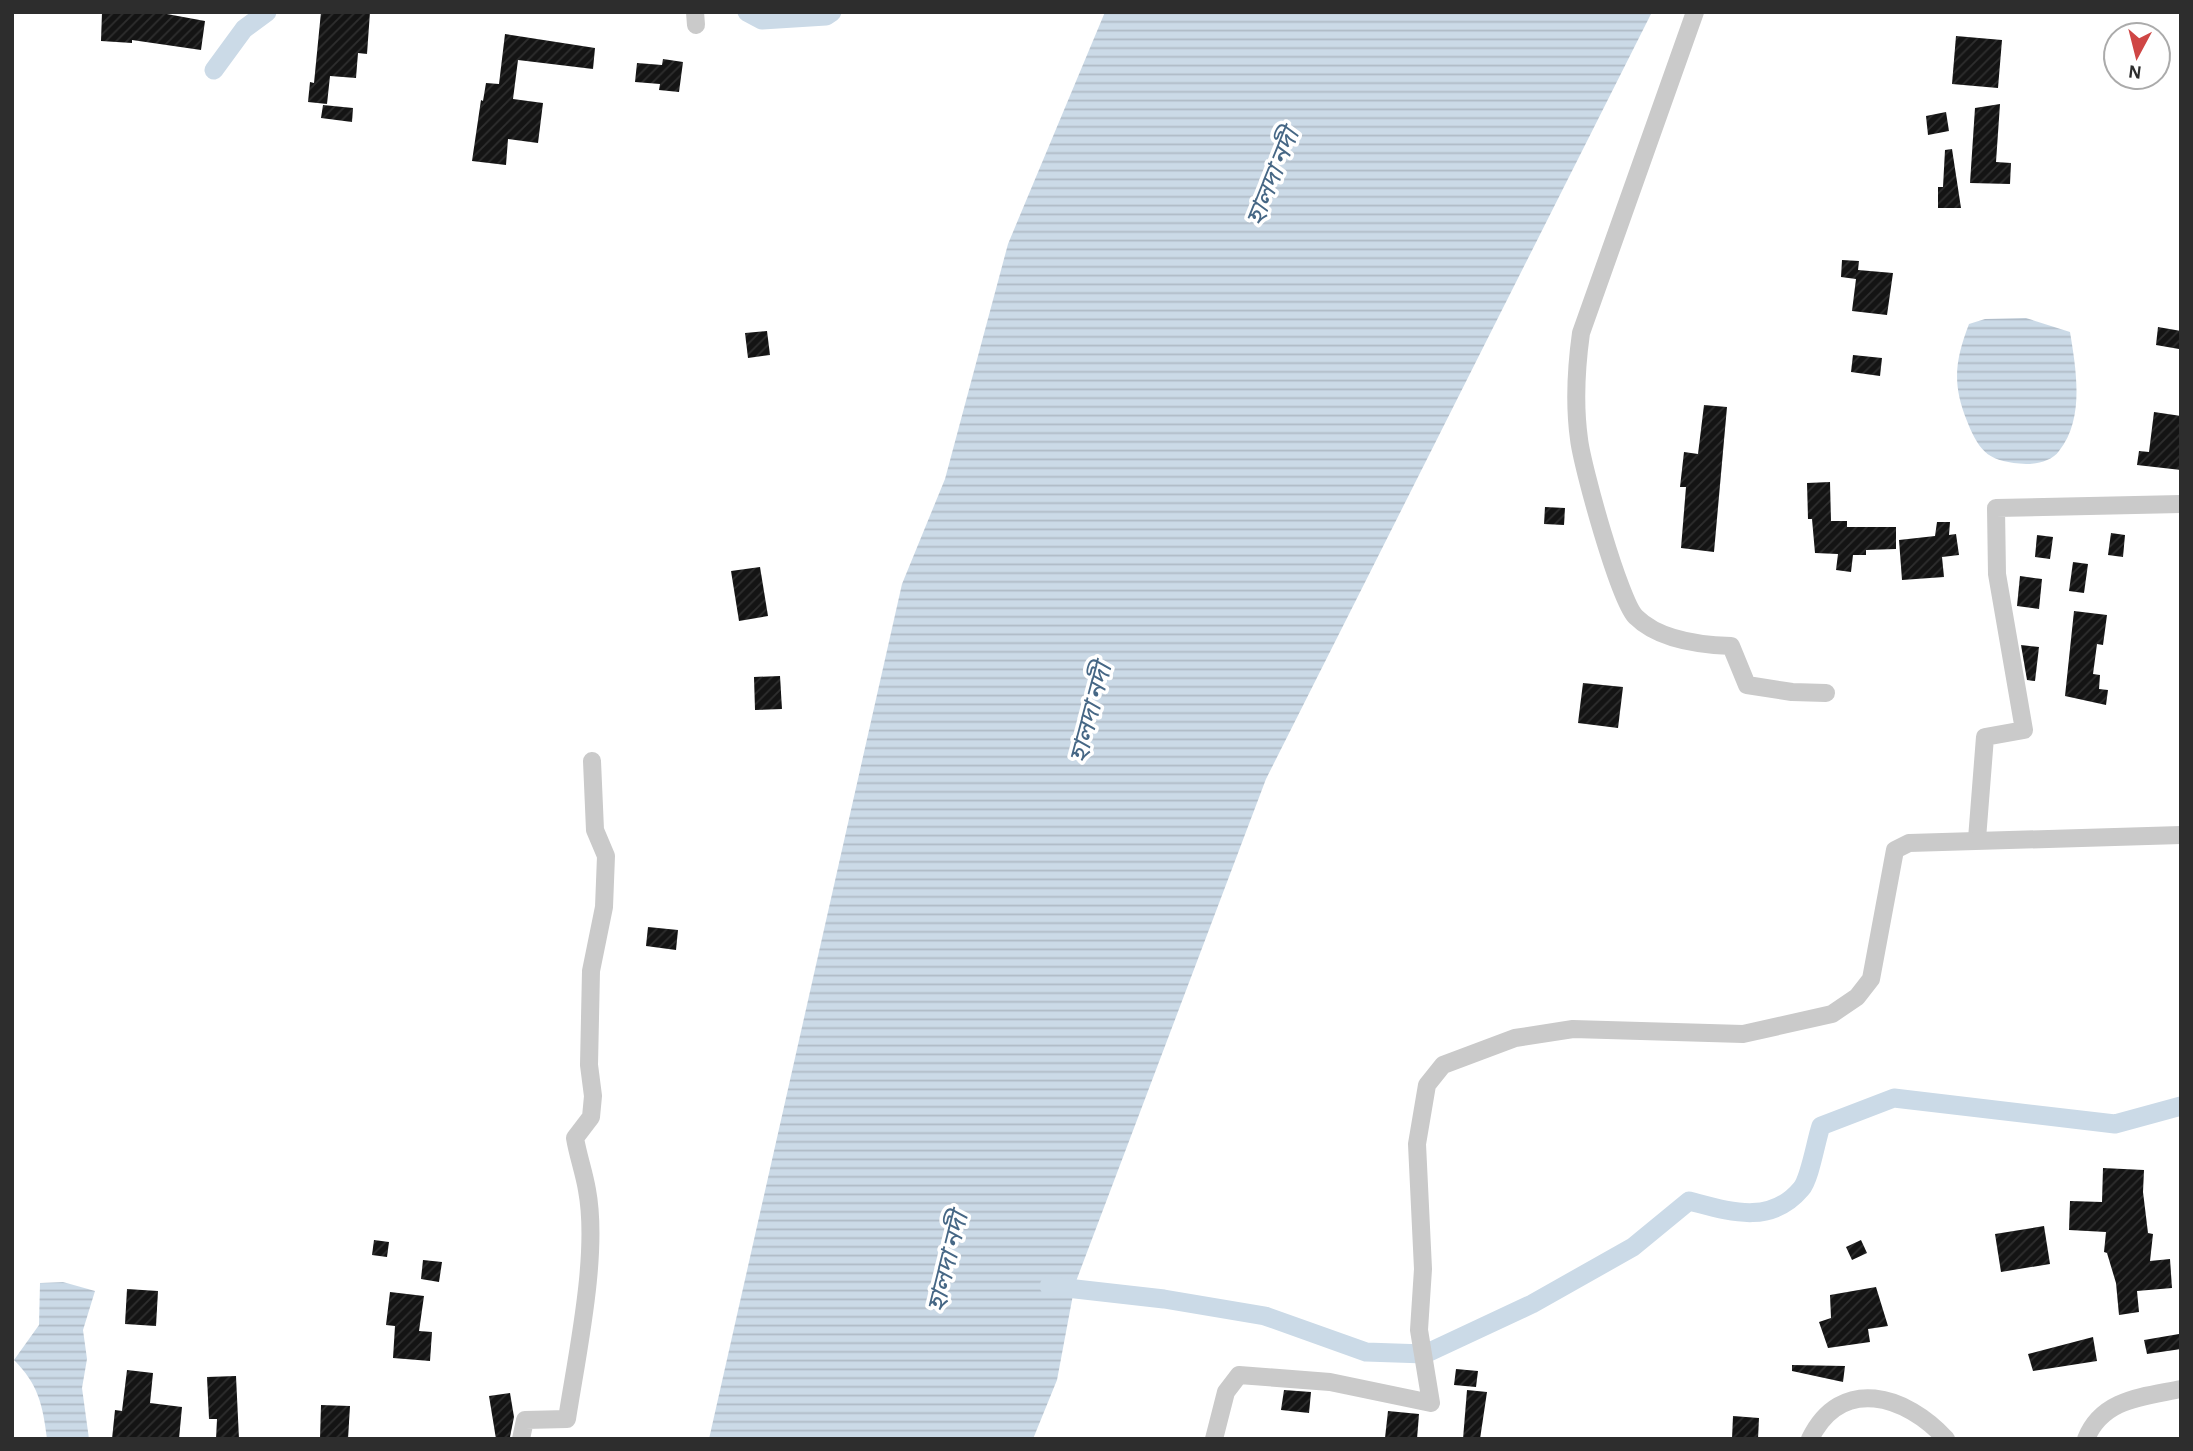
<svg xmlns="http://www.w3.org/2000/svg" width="2193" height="1451" viewBox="0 0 2193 1451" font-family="'Alegreya Sans','Noto Sans Bengali',sans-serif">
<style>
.water{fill:url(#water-rules)}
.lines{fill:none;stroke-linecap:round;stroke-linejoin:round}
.canal{stroke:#cbdae7;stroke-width:19}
.building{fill:url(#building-hatch)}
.minor{stroke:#cacaca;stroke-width:18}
.labels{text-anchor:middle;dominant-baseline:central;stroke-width:7;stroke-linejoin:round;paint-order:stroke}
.water-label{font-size:26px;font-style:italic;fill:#466785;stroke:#fff}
</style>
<defs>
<pattern id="water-rules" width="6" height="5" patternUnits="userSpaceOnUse" patternTransform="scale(1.75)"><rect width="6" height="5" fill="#cbdae7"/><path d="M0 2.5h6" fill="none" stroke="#afbbc6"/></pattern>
<pattern id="building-hatch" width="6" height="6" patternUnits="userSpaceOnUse" patternTransform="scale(1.75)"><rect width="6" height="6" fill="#141414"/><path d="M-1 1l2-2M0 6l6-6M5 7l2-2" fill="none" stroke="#2e2e2e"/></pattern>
</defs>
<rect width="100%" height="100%" fill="#fff"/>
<g class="water">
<path d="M 1105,12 L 1652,12 L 1266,779 L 1075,1284 L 1057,1380 L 1033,1439 L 709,1439 L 902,584 L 945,479 L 1008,244 Z"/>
<path d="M 2026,318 L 2070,332 C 2076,369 2085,419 2059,451 C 2052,461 2037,464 2026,464 C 1990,462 1980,454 1967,421 C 1952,384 1955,361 1969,324 L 1985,319 Z"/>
<path d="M 63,1282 L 95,1291 L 83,1330 L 87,1359 L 82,1388 L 89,1439 L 47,1439 C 43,1405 38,1384 14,1360 L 39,1325 L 40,1283 Z"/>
</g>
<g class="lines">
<g class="canal">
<path d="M 747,12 L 762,20 L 826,16 L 832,12"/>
<path d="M 214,70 L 244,29 L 267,12"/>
<path d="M 1049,1286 L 1164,1299 L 1265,1316 L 1366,1352 L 1425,1354 L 1532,1304 L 1633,1247 L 1689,1201 C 1728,1211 1770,1226 1801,1189 C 1810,1179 1816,1140 1821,1126 L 1894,1098 L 2115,1124 L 2181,1106"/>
</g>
</g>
<g class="building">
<path d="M 102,12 L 156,12 L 205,21 L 201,50 L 132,40 L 132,43 L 101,41 Z"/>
<path d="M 321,12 L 370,12 L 367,54 L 358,53 L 356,78 L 330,76 L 327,104 L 308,102 L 310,82 L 314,83 Z"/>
<path d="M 505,34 L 595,48 L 593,69 L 518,60 L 513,99 L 543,103 L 538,143 L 508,139 L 506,165 L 472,161 L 481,100 L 483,101 L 486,83 L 499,84 Z"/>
<path d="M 1956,36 L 2002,40 L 1998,88 L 1952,84 Z"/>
<path d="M 663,59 L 683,62 L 679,92 L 659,90 L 660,84 L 635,82 L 637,63 L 662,65 Z"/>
<path d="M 2000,104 L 1996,162 L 2011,163 L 2010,184 L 1970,183 L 1975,108 Z"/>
<path d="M 323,105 L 353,108 L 352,122 L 321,118 Z"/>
<path d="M 1946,112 L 1949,131 L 1928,135 L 1926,116 Z"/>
<path d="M 1952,149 L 1961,208 L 1938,208 L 1938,187 L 1943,187 L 1945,150 Z"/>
<path d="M 1842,260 L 1859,261 L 1858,270 L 1893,273 L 1887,315 L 1852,311 L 1856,279 L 1841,277 Z"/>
<path d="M 2158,327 L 2181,331 L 2179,349 L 2156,345 Z"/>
<path d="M 767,331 L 770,355 L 748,358 L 745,333 Z"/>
<path d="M 1853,355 L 1882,358 L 1880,376 L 1851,372 Z"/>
<path d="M 1704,405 L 1727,407 L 1714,552 L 1681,548 L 1686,487 L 1680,487 L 1684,452 L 1698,454 Z"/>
<path d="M 2154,412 L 2181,416 L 2181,470 L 2137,465 L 2139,451 L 2149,452 Z"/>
<path d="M 1830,482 L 1831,521 L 1847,521 L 1847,527 L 1896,527 L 1896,549 L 1866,550 L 1866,555 L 1853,555 L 1851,572 L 1836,570 L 1838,554 L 1815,553 L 1812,519 L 1808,519 L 1807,483 Z"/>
<path d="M 1545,507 L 1565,508 L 1564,525 L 1544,524 Z"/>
<path d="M 1937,522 L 1950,522 L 1949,535 L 1956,534 L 1959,555 L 1942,557 L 1944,577 L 1902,580 L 1899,540 L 1935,536 Z"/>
<path d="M 2111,533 L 2125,535 L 2123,557 L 2108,555 Z"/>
<path d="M 2037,535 L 2053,537 L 2050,559 L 2035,557 Z"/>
<path d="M 2073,562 L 2088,564 L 2084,593 L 2069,591 Z"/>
<path d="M 760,567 L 768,616 L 739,621 L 731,571 Z"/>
<path d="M 2020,576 L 2042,579 L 2039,609 L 2017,606 Z"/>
<path d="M 2074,611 L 2107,615 L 2103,645 L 2097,644 L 2093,674 L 2100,675 L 2099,689 L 2108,690 L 2106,705 L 2065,696 Z"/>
<path d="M 2021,645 L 2039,647 L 2035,681 L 2027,680 Z"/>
<path d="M 780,676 L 782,709 L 755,710 L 754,677 Z"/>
<path d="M 1583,683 L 1623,687 L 1618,728 L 1578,723 Z"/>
<path d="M 648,927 L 678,930 L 676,950 L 646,946 Z"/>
<path d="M 2103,1168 L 2144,1170 L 2143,1192 L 2148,1233 L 2153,1234 L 2150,1261 L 2170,1259 L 2172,1288 L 2137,1291 L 2139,1312 L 2119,1315 L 2116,1283 L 2107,1253 L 2104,1252 L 2106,1232 L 2069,1230 L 2070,1201 L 2102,1202 Z"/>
<path d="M 2044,1226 L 2050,1264 L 2001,1272 L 1995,1234 Z"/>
<path d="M 374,1240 L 389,1242 L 387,1257 L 372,1255 Z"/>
<path d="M 1861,1240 L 1867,1253 L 1852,1260 L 1846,1247 Z"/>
<path d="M 423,1260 L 442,1262 L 439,1282 L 421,1279 Z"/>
<path d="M 1876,1287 L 1888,1326 L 1868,1329 L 1870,1342 L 1828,1348 L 1819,1322 L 1831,1318 L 1830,1295 Z"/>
<path d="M 127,1289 L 158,1291 L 156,1326 L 125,1324 Z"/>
<path d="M 390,1292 L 424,1296 L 419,1331 L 432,1332 L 430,1361 L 393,1358 L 395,1326 L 386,1325 Z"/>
<path d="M 2179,1334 L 2181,1349 L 2147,1354 L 2144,1340 Z"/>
<path d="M 2093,1337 L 2097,1361 L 2033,1371 L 2028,1354 Z"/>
<path d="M 1792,1365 L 1845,1366 L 1843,1382 L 1792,1371 Z"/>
<path d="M 1456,1369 L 1478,1371 L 1476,1387 L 1454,1385 Z"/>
<path d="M 127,1370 L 153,1373 L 150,1403 L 182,1407 L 179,1439 L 112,1439 L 115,1410 L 122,1411 Z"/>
<path d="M 236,1376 L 239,1439 L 216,1439 L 217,1419 L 209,1419 L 207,1377 Z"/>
<path d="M 1284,1390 L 1311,1392 L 1309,1413 L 1281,1410 Z"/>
<path d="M 1467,1390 L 1487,1392 L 1480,1439 L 1463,1439 Z"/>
<path d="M 510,1393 L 514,1417 L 510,1437 L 496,1439 L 489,1396 Z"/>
<path d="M 321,1405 L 350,1406 L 348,1439 L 320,1439 Z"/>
<path d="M 1388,1411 L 1419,1414 L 1417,1439 L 1385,1438 Z"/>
<path d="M 1733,1416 L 1759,1418 L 1758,1439 L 1732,1439 Z"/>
</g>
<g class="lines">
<g class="minor">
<path d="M 695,12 L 696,25"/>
<path d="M 1695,12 L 1581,333 C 1576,369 1574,403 1579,439 C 1582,466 1620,603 1636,617 C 1659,640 1700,645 1731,646 L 1747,685 L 1792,692 L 1826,693"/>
<path d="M 1977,839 L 1985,737 L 2024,730 L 1997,574 L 1996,508 L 2181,504"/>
<path d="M 521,1439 L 525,1420 L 567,1419 C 577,1354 599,1254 587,1190 C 584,1172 578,1156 575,1138 L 591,1117 L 593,1096 L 589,1065 L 591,971 L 604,907 L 606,856 L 595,830 L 592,761"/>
<path d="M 1214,1439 L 1226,1392 L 1239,1375 L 1330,1382 L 1431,1403 L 1419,1330 L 1423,1269 L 1417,1144 L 1427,1085 L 1443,1065 L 1515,1038 L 1573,1029 L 1743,1034 L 1832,1014 L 1857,997 L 1871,979 L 1895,850 L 1909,843 L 2181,835"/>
<path d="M 1810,1439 C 1841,1375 1906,1395 1946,1439"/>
<path d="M 2086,1439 C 2102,1399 2142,1397 2181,1389"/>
</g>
</g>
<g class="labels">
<g class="water-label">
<text transform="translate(1273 177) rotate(-68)">হালদা নদী</text>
<text transform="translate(1091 713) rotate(-75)">হালদা নদী</text>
<text transform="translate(948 1262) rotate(-76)">হালদা নদী</text>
</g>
</g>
<rect width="2193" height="1451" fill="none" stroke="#2d2d2d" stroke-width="28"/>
<g transform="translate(2137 56) rotate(187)"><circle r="33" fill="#ffffff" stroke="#ababab" stroke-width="2"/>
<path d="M0-5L12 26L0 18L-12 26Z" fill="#cf4645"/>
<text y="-10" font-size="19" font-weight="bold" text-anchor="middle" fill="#2d2d2d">N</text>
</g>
</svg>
